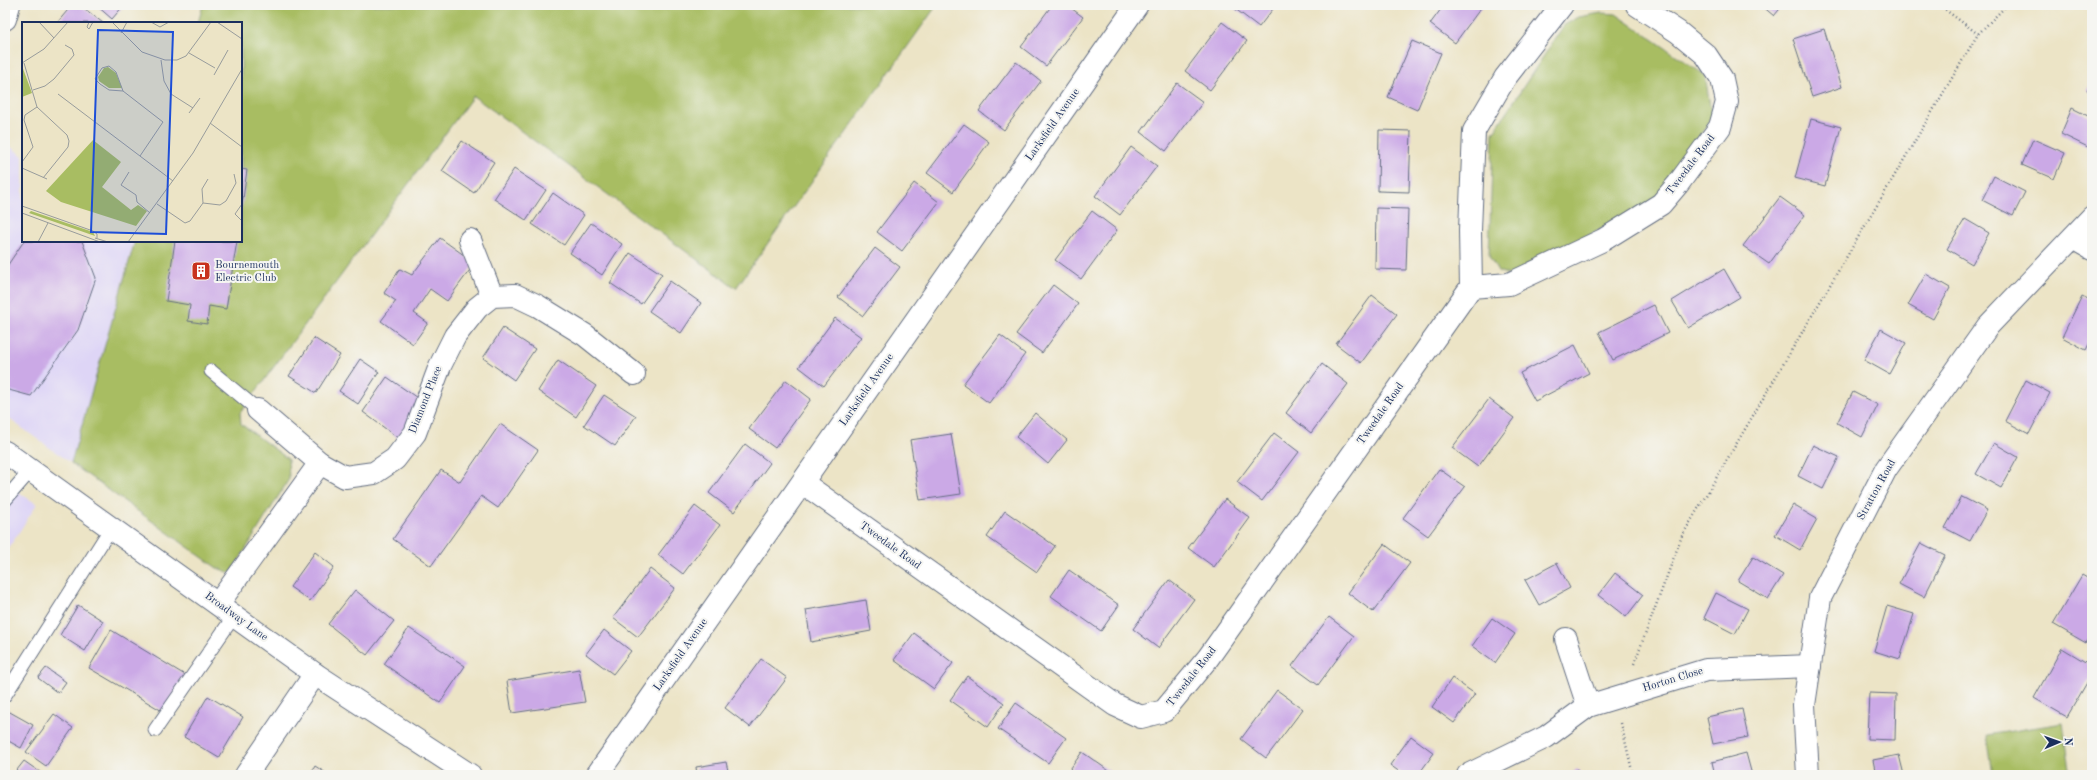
<svg xmlns="http://www.w3.org/2000/svg" width="2097" height="780" viewBox="0 0 2097 780" font-family="'Old Standard TT',serif">
<style>
.built{fill:#ded5f6}
.green{fill:#a8bd62;stroke:#627660}
.building{fill:#cba9e6}
.lines{fill:none;stroke-linecap:round;stroke-linejoin:round}
.service-casing{stroke:#646e82;stroke-width:15}
.minor-casing{stroke:#646e82;stroke-width:24}
.path{stroke:#646e82;stroke-width:2.5;stroke-dasharray:1 3;stroke-linecap:butt}
.service{stroke:#fff;stroke-width:13}
.minor{stroke:#fff;stroke-width:22}
.labels{text-anchor:middle;dominant-baseline:central;stroke-width:4;stroke-linejoin:round;paint-order:stroke}
.street-label{font-size:11px;fill:#1b2f5e;stroke:#f6f6f2}
.poi-label{font-size:11px;fill:#1b2f5e;stroke:#f6f6f2;text-anchor:start}
.inset-road{fill:none;stroke:#989c9c;stroke-width:1}
.view{fill:#1d4ed8;fill-opacity:0.15;stroke:#1d4ed8;stroke-width:2}
.inset-edge{fill:none;stroke:#1b2f5e;stroke-width:2}
</style>
<rect width="100%" height="100%" fill="#f6f6f2"/>
<filter id="ink" filterUnits="userSpaceOnUse"><feTurbulence type="fractalNoise" baseFrequency=".025" numOctaves="2"/><feDisplacementMap in="SourceGraphic" scale="8" xChannelSelector="R" yChannelSelector="G"/><feConvolveMatrix kernelMatrix="1 2 1 2 8 2 1 2 1" color-interpolation-filters="sRGB"/></filter>
<filter id="wash" filterUnits="userSpaceOnUse"><feTurbulence type="fractalNoise" baseFrequency=".012" numOctaves="4" result="noise"/><feDisplacementMap in="SourceGraphic" scale="16" xChannelSelector="R" yChannelSelector="G"/><feGaussianBlur stdDeviation="0.9" result="paint"/><feColorMatrix in="noise" values="0 0 0 0 0 0 0 0 0 0 0 0 0 0 0 0 0 1.4 0 .05"/><feComposite in="paint" operator="in"/></filter>
<g filter="url(#wash)">
<rect width="100%" height="100%" fill="#ece4c6"/>
<g class="built">
<path d="M 5,143 L 23,156 L 23,241 L 134,241 L 71,463 L 5,416 Z"/>
<path d="M 5,484 L 37,504 L 5,554 Z"/>
</g>
<g class="green">
<path d="M 203,5 L 937,5 L 736,288 L 473,96 L 240,413 L 241,424 L 288,459 L 289,479 L 231,573 L 217,568 L 71,463 L 135,241 L 241,241 L 241,23 L 198,23 Z"/>
<path d="M 1601,13 L 1616,14 L 1705,75 L 1712,118 L 1655,201 L 1512,276 L 1498,271 L 1489,256 L 1493,133 L 1564,25 L 1579,17 Z"/>
<path d="M 2063,723 L 2071,775 L 1993,775 L 1987,735 Z"/>
</g>
<g id="blocks">
<g class="building">
<path d="M 72,5 L 80,5 L 103,23 L 57,23 Z"/>
<path d="M 96,5 L 124,5 L 112,19 Z"/>
<path d="M 1052,5 L 1067,5 L 1083,17 L 1046,66 L 1021,47 Z"/>
<path d="M 1237,5 L 1276,5 L 1259,27 L 1234,8 Z"/>
<path d="M 1444,5 L 1483,5 L 1455,43 L 1430,24 Z"/>
<path d="M 1761,5 L 1783,5 L 1774,16 Z"/>
<path d="M 1222,22 L 1247,41 L 1210,90 L 1185,71 Z"/>
<path d="M 1824,29 L 1842,87 L 1812,97 L 1793,39 Z"/>
<path d="M 1412,41 L 1441,53 L 1417,110 L 1388,97 Z"/>
<path d="M 1016,62 L 1041,81 L 1004,130 L 979,111 Z"/>
<path d="M 2092,82 L 2092,94 L 2087,90 Z"/>
<path d="M 1177,83 L 1203,102 L 1166,151 L 1141,132 Z"/>
<path d="M 2072,108 L 2092,118 L 2092,149 L 2061,134 Z"/>
<path d="M 1811,119 L 1841,127 L 1825,186 L 1795,178 Z"/>
<path d="M 964,124 L 989,142 L 953,192 L 927,173 Z"/>
<path d="M 1379,130 L 1411,131 L 1409,192 L 1378,191 Z"/>
<path d="M 2033,139 L 2065,153 L 2054,179 L 2022,165 Z"/>
<path d="M 462,141 L 494,162 L 474,193 L 442,171 Z"/>
<path d="M 1131,147 L 1157,166 L 1120,215 L 1095,196 Z"/>
<path d="M 241,169 L 247,170 L 242,206 L 241,206 Z"/>
<path d="M 514,169 L 546,190 L 526,220 L 494,199 Z"/>
<path d="M 1994,176 L 2025,192 L 2013,216 L 1982,200 Z"/>
<path d="M 914,183 L 939,202 L 902,251 L 877,232 Z"/>
<path d="M 553,193 L 584,215 L 564,245 L 532,224 Z"/>
<path d="M 1780,197 L 1805,215 L 1769,264 L 1743,246 Z"/>
<path d="M 1376,208 L 1408,209 L 1406,270 L 1375,269 Z"/>
<path d="M 1092,211 L 1117,230 L 1081,279 L 1055,260 Z"/>
<path d="M 1965,219 L 1989,233 L 1972,264 L 1947,249 Z"/>
<path d="M 591,223 L 622,244 L 602,275 L 570,253 Z"/>
<path d="M 440,238 L 475,263 L 447,301 L 430,289 L 414,313 L 428,323 L 413,344 L 381,321 L 396,301 L 384,293 L 400,269 L 412,275 Z"/>
<path d="M 24,241 L 82,241 L 96,278 L 78,330 L 31,396 L 5,389 L 5,269 Z"/>
<path d="M 175,241 L 237,241 L 226,309 L 209,306 L 207,324 L 188,321 L 190,305 L 166,301 Z"/>
<path d="M 875,248 L 900,267 L 863,316 L 838,297 Z"/>
<path d="M 630,253 L 662,274 L 641,304 L 610,283 Z"/>
<path d="M 1724,269 L 1740,297 L 1688,328 L 1672,301 Z"/>
<path d="M 1926,274 L 1950,288 L 1933,319 L 1908,305 Z"/>
<path d="M 670,281 L 701,303 L 681,333 L 649,311 Z"/>
<path d="M 1053,285 L 1078,304 L 1042,353 L 1016,334 Z"/>
<path d="M 1372,295 L 1397,314 L 1361,363 L 1336,344 Z"/>
<path d="M 2082,296 L 2092,301 L 2092,338 L 2086,350 L 2062,337 Z"/>
<path d="M 1654,305 L 1668,333 L 1613,360 L 1599,332 Z"/>
<path d="M 835,318 L 861,337 L 824,386 L 799,367 Z"/>
<path d="M 503,328 L 535,349 L 514,380 L 483,358 Z"/>
<path d="M 1881,329 L 1906,343 L 1889,374 L 1864,360 Z"/>
<path d="M 1000,335 L 1025,354 L 989,403 L 963,384 Z"/>
<path d="M 314,338 L 340,355 L 316,393 L 289,376 Z"/>
<path d="M 1575,345 L 1589,373 L 1535,401 L 1520,373 Z"/>
<path d="M 360,359 L 379,372 L 358,404 L 339,391 Z"/>
<path d="M 558,360 L 596,386 L 576,417 L 538,391 Z"/>
<path d="M 1322,364 L 1348,384 L 1311,433 L 1286,413 Z"/>
<path d="M 387,377 L 423,402 L 398,438 L 363,412 Z"/>
<path d="M 786,380 L 811,399 L 775,448 L 749,429 Z"/>
<path d="M 2026,380 L 2050,393 L 2029,434 L 2005,421 Z"/>
<path d="M 1853,392 L 1878,405 L 1862,437 L 1837,423 Z"/>
<path d="M 604,395 L 636,416 L 615,446 L 584,425 Z"/>
<path d="M 1489,399 L 1514,418 L 1478,467 L 1452,448 Z"/>
<path d="M 1035,413 L 1067,440 L 1048,464 L 1016,437 Z"/>
<path d="M 500,424 L 538,450 L 498,508 L 481,496 L 431,566 L 393,539 L 441,470 L 460,482 Z"/>
<path d="M 1274,433 L 1299,452 L 1262,501 L 1237,482 Z"/>
<path d="M 951,434 L 961,494 L 920,500 L 910,440 Z"/>
<path d="M 1994,443 L 2018,457 L 2001,488 L 1976,474 Z"/>
<path d="M 745,444 L 770,463 L 734,512 L 709,493 Z"/>
<path d="M 1813,445 L 1839,457 L 1823,489 L 1798,476 Z"/>
<path d="M 1439,469 L 1465,487 L 1428,536 L 1403,518 Z"/>
<path d="M 1962,497 L 1987,510 L 1970,541 L 1945,528 Z"/>
<path d="M 1225,499 L 1250,518 L 1214,567 L 1188,548 Z"/>
<path d="M 1793,505 L 1817,519 L 1800,550 L 1775,535 Z"/>
<path d="M 695,506 L 720,525 L 683,574 L 658,555 Z"/>
<path d="M 1005,511 L 1055,546 L 1037,572 L 987,537 Z"/>
<path d="M 1921,543 L 1945,555 L 1924,597 L 1899,584 Z"/>
<path d="M 1384,544 L 1410,563 L 1373,612 L 1348,593 Z"/>
<path d="M 315,552 L 334,567 L 310,601 L 290,587 Z"/>
<path d="M 1753,557 L 1783,575 L 1768,599 L 1738,581 Z"/>
<path d="M 1557,563 L 1570,588 L 1539,605 L 1525,580 Z"/>
<path d="M 650,569 L 675,588 L 638,637 L 613,618 Z"/>
<path d="M 1069,570 L 1119,605 L 1101,631 L 1051,596 Z"/>
<path d="M 1615,573 L 1643,595 L 1626,617 L 1598,595 Z"/>
<path d="M 2082,575 L 2092,581 L 2092,634 L 2086,643 L 2053,624 Z"/>
<path d="M 1169,580 L 1194,599 L 1158,648 L 1133,629 Z"/>
<path d="M 355,590 L 394,621 L 367,655 L 328,624 Z"/>
<path d="M 1716,593 L 1748,609 L 1735,634 L 1704,618 Z"/>
<path d="M 866,600 L 871,631 L 811,642 L 806,610 Z"/>
<path d="M 78,605 L 103,621 L 85,651 L 60,635 Z"/>
<path d="M 1887,606 L 1914,614 L 1900,659 L 1874,651 Z"/>
<path d="M 1329,617 L 1354,636 L 1318,685 L 1292,666 Z"/>
<path d="M 1492,618 L 1515,634 L 1495,663 L 1472,646 Z"/>
<path d="M 409,628 L 465,666 L 440,703 L 384,664 Z"/>
<path d="M 111,630 L 185,675 L 164,712 L 89,668 Z"/>
<path d="M 604,630 L 631,651 L 613,674 L 586,654 Z"/>
<path d="M 914,633 L 953,663 L 934,689 L 894,660 Z"/>
<path d="M 2062,648 L 2092,666 L 2092,674 L 2067,717 L 2034,698 Z"/>
<path d="M 761,659 L 787,678 L 750,727 L 725,708 Z"/>
<path d="M 46,668 L 66,682 L 58,693 L 38,678 Z"/>
<path d="M 579,669 L 585,702 L 512,713 L 507,681 Z"/>
<path d="M 967,676 L 1004,703 L 988,727 L 950,700 Z"/>
<path d="M 1452,678 L 1475,694 L 1454,723 L 1432,707 Z"/>
<path d="M 1277,690 L 1303,709 L 1266,758 L 1241,739 Z"/>
<path d="M 1869,693 L 1896,694 L 1895,740 L 1867,739 Z"/>
<path d="M 208,696 L 243,717 L 219,758 L 184,737 Z"/>
<path d="M 1016,703 L 1066,738 L 1048,763 L 998,729 Z"/>
<path d="M 1742,709 L 1748,737 L 1713,744 L 1707,717 Z"/>
<path d="M 8,711 L 33,725 L 21,748 L 5,739 L 5,716 Z"/>
<path d="M 54,714 L 73,728 L 46,766 L 26,752 Z"/>
<path d="M 1411,736 L 1434,753 L 1418,775 L 1404,775 L 1390,765 Z"/>
<path d="M 1082,752 L 1115,775 L 1066,775 Z"/>
<path d="M 1746,753 L 1752,775 L 1715,775 L 1712,762 Z"/>
<path d="M 1899,755 L 1904,775 L 1876,775 L 1873,760 Z"/>
<path d="M 24,761 L 44,775 L 13,775 Z"/>
<path d="M 726,762 L 729,775 L 697,775 L 696,767 Z"/>
<path d="M 315,766 L 329,775 L 310,775 Z"/>
<path d="M 1577,769 L 1582,775 L 1570,775 Z"/>
</g>
</g>
</g>
<g filter="url(#ink)">
<use href="#blocks" fill-opacity="0" stroke="#646e82" stroke-width="1"/>
<g class="lines">
<defs>
<g id="service">
<path d="M 211,371 L 258,410"/>
<path d="M 5,500 L 30,471"/>
<path d="M 5,695 L 111,528"/>
<path d="M 155,730 L 234,616"/>
</g>
<g id="minor">
<path d="M 5,19 L 9,5"/>
<path d="M 2073,238 L 2092,249"/>
<path d="M 470,240 L 492,296"/>
<path d="M 1471,287 L 1509,284 L 1603,240 L 1661,204 L 1678,184 L 1720,127 L 1727,102 L 1722,79 L 1706,55 L 1678,32 L 1637,5"/>
<path d="M 258,410 L 320,463"/>
<path d="M 5,452 L 315,674 L 470,775"/>
<path d="M 803,483 L 1115,705 L 1141,717 L 1164,711 L 1208,658 L 1471,287 L 1470,230 L 1474,131 L 1505,78 L 1562,5"/>
<path d="M 218,604 L 320,463 L 345,477 L 374,473 L 395,459 L 415,433 L 440,366 L 455,336 L 477,308 L 492,296 L 515,295 L 538,306 L 585,335 L 634,374"/>
<path d="M 1566,639 L 1588,706"/>
<path d="M 246,775 L 315,674"/>
<path d="M 597,775 L 1137,5"/>
<path d="M 1468,775 L 1546,737 L 1588,706 L 1706,670 L 1810,666"/>
<path d="M 1808,775 L 1804,705 L 1820,598 L 1886,469 L 1988,326 L 2092,217"/>
</g>
</defs>
<use href="#service" class="service-casing"/>
<use href="#minor" class="minor-casing"/>
<g class="path">
<path d="M 1939,5 L 1978,34"/>
<path d="M 1634,664 L 1682,536 L 1978,34 L 2007,5"/>
<path d="M 1621,723 L 1633,775"/>
</g>
<use href="#service" class="service"/>
<use href="#minor" class="minor"/>
</g>
</g>
<defs>
<symbol id="building-square" viewBox="-11 -11 22 22"><rect x="-9" y="-9" width="18" height="18" rx="4" fill="#c8321e" stroke="#f6f6f2"/><path d="M-4-6H4V6H1V3H-1V6H-4ZM-2.5-4.3h1.7v1.8h-1.7ZM.8-4.3h1.7v1.8H.8ZM-2.5-1h1.7V.8h-1.7ZM.8-1h1.7V.8H.8Z" fill="#fff"/></symbol>
</defs>
<g fill-rule="evenodd">
<use href="#building-square" x="190" y="260" width="22" height="22"/>
</g>
<g class="labels">
<g class="street-label">
<text transform="translate(1053 125) rotate(-55)">Larksfield Avenue</text>
<text transform="translate(1691 165) rotate(-53)">Tweedale Road</text>
<text transform="translate(867 390) rotate(-55)">Larksfield Avenue</text>
<text transform="translate(426 400) rotate(-68)">Diamond Place</text>
<text transform="translate(1381 414) rotate(-55)">Tweedale Road</text>
<text transform="translate(1877 490) rotate(-61)">Stratton Road</text>
<text transform="translate(890 546) rotate(36)">Tweedale Road</text>
<text transform="translate(236 617) rotate(36)">Broadway Lane</text>
<text transform="translate(681 655) rotate(-55)">Larksfield Avenue</text>
<text transform="translate(1192 677) rotate(-52)">Tweedale Road</text>
<text transform="translate(1673 680) rotate(-17)">Horton Close</text>
</g>
<g class="poi-label">
<text x="215" y="265">Bournemouth<tspan x="215" dy="13">Electric Club</tspan></text>
</g>
</g>
<g transform="translate(22 22)">
<rect width="220" height="220" fill="#ece4c6"/>
<path d="M 0,44 L 10,71 L 0,75 ZM 86,45 L 94,51 L 100,66 L 87,66 L 77,59 L 76,55 L 82,46 ZM 71,118 L 99,140 L 80,165 L 109,188 L 116,183 L 125,189 L 114,204 L 39,180 L 24,169 ZM 9,189 L 71,210 L 73,214 L 7,191 Z" fill="#a8bd62"/>
<path class="inset-road" d="M 17,0 L 32,16M 67,0 L 65,5 L 67,7 L 71,0M 90,0 L 120,30 L 143,38 L 155,38 L 164,34 L 189,0M 129,0 L 138,5 L 147,0M 195,0 L 220,17M 99,11 L 105,0M 167,31 L 193,46M 139,38 L 142,59 L 149,72 L 171,86M 0,41 L 22,27 L 46,0M 2,41 L 15,85 L 45,113 L 47,119 L 46,125 L 21,156M 192,53 L 206,28M 11,68 L 23,64 L 32,57 L 52,33 L 50,27 L 43,23M 101,69 L 94,50 L 87,44 L 80,46 L 73,57 L 78,62 L 87,68 L 101,69 L 141,100 L 118,134M 36,72 L 151,159M 167,91 L 178,76M 188,101 L 220,125M 0,140 L 11,125 L 2,98 L 3,93 L 15,85M 0,146 L 25,157M 107,150 L 99,163 L 114,173 L 115,180 L 128,191M 181,181 L 198,183 L 204,179 L 214,161 L 212,152M 181,181 L 180,167 L 186,157M 135,182 L 163,201 L 168,199 L 181,181M 220,182 L 213,192 L 220,199M 0,184 L 71,209 L 75,212 L 75,216M 0,191 L 78,220M 73,216 L 86,220M 16,220 L 26,201M 106,220 L 171,131 L 220,47"/>
<path class="view" d="M 76,8 L 151,10 L 144,212 L 69,210 Z"/>
<rect width="220" height="220" class="inset-edge"/>
</g>
<rect width="2097" height="780" fill="none" stroke="#f6f6f2" stroke-width="20"/>
<g transform="translate(2059 742) rotate(88)" stroke="#f6f6f2" stroke-width="3" paint-order="stroke">
<path d="M0-3L7 15L0 10L-7 15Z" fill="#1b2f5e"/>
<text y="-6" font-size="11" font-weight="bold" text-anchor="middle" fill="#1b2f5e">N</text>
</g>
</svg>
